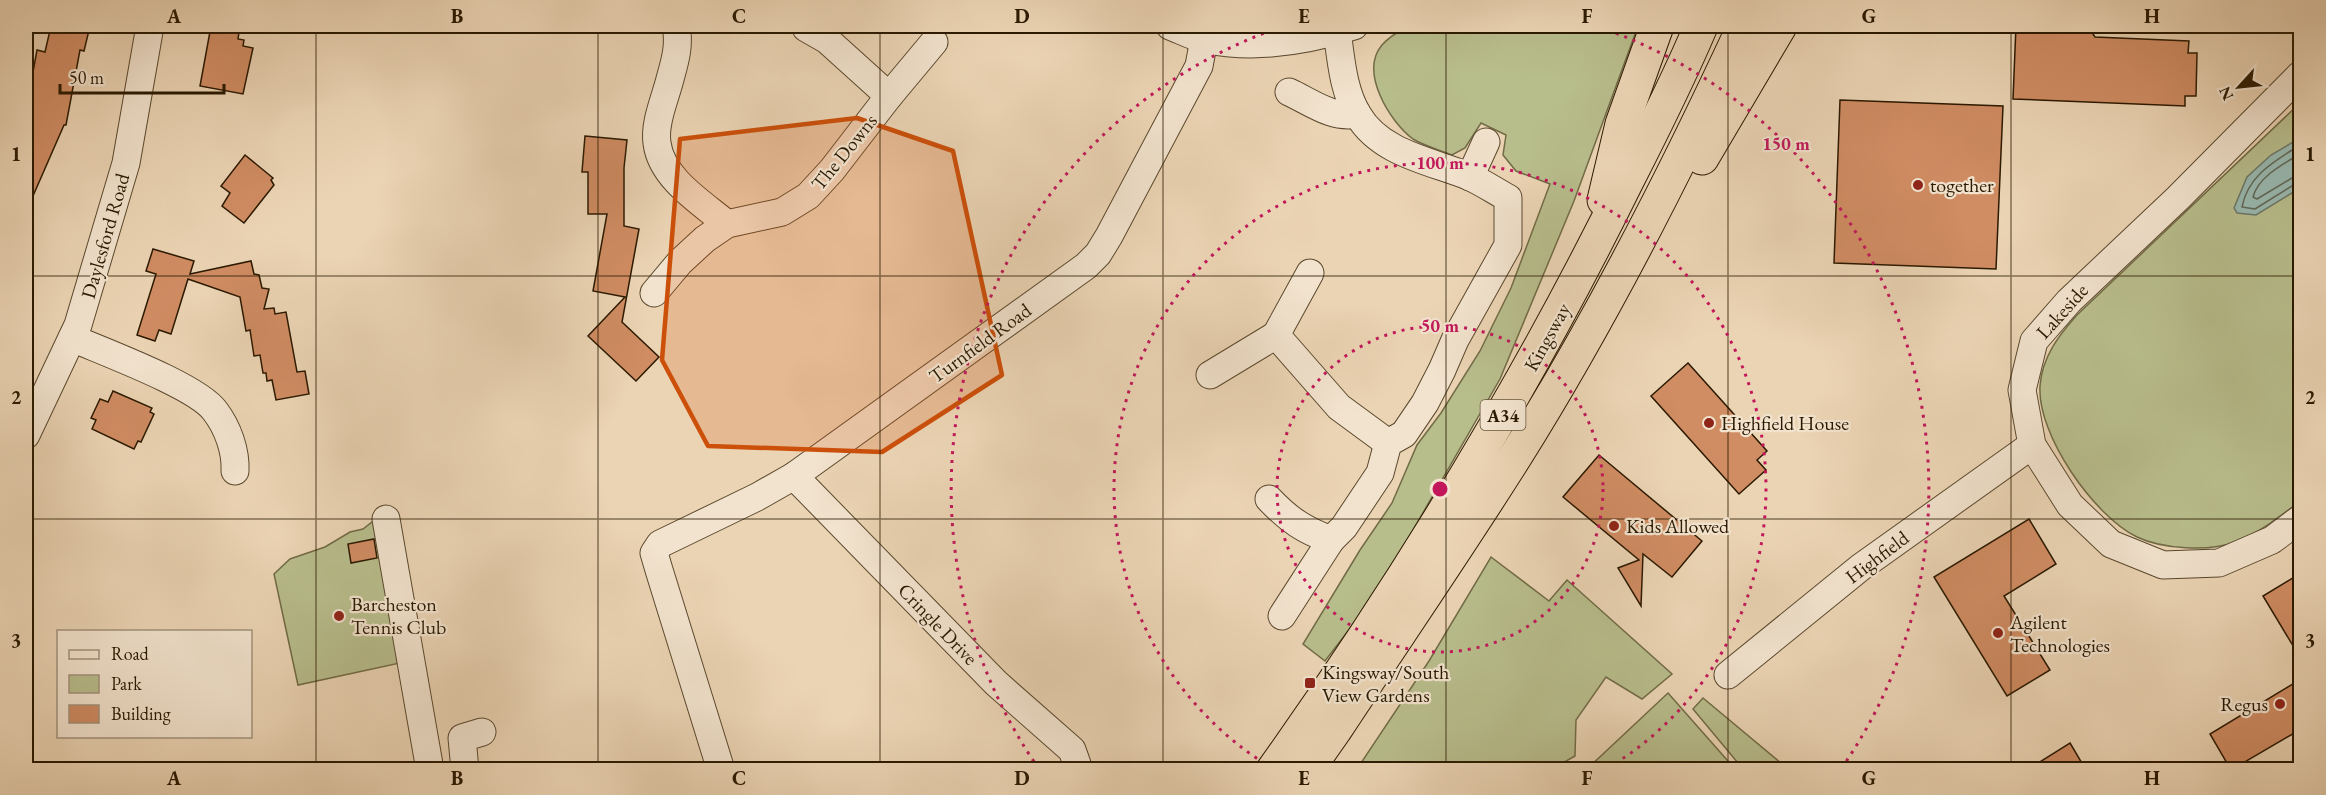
<svg xmlns="http://www.w3.org/2000/svg" width="2326" height="795" viewBox="0 0 2326 795" font-family="'EB Garamond',serif">
<style>
.green{fill:#b8bd8c;stroke:#716b46;stroke-width:1.5}
.water{fill:#98b8af;stroke:#6c7869;stroke-width:1.5}
.lines{fill:none;stroke-linecap:round;stroke-linejoin:round}
.shore{stroke:#616858;stroke-width:1.5}
.building{fill:#d08c63;stroke:#2a1900;stroke-width:1.5}
.minor-casing{stroke:#5a482d;stroke-width:29}
.highway-casing{stroke:#2a1900;stroke-width:35}
.minor{stroke:#f2e3ce;stroke-width:27}
.highway{stroke:#ebd4b4;stroke-width:33}
.marked{fill:#cc4f0a;fill-opacity:0.2;stroke:#cc4f0a;stroke-width:4.5;stroke-linejoin:round}
.grid{fill:none;stroke:#2a1900;stroke-width:1.5;stroke-opacity:0.55}
.ring{fill:none;stroke:#c2185b;stroke-width:3;stroke-dasharray:3 6}
.poi-dot{fill:#8f2418;stroke:#f2e3ce;stroke-width:2}
.labels{text-anchor:middle;dominant-baseline:central;stroke-width:4.5;stroke-linejoin:round;paint-order:stroke}
.shield{fill:#f2e3ce;stroke:#66563e;stroke-width:1.5}
.shield-label{font-size:18px;font-weight:bold;fill:#2a1900}
.street-label{font-size:20px;fill:#2a1900;stroke:#f2e3ce}
.poi-label{font-size:20px;fill:#2a1900;stroke:#f2e3ce;text-anchor:start}
.centre{fill:#c2185b;stroke:#f2e3ce;stroke-width:3}
.ring-label{font-size:18px;text-anchor:middle;font-weight:bold;fill:#c2185b;stroke:#f2e3ce;stroke-width:4.5;stroke-linejoin:round;paint-order:stroke}
.neatline{fill:none;stroke:#2a1900;stroke-width:2}
.grid-label{font-size:20px;text-anchor:middle;font-weight:bold;fill:#2a1900}
</style>
<rect width="100%" height="100%" fill="#ebd4b4"/>
<filter id="stains"><feTurbulence type="fractalNoise" baseFrequency=".00333" numOctaves="4"/><feColorMatrix values="0 0 0 0 .2 0 0 0 0 .09 0 0 0 0 .02 0 0 0 .5 -.17"/></filter>
<radialGradient id="worn" r=".72"><stop offset=".6" stop-color="#630" stop-opacity="0"/><stop offset="1" stop-color="#630" stop-opacity=".3"/></radialGradient>
<g class="green">
<path d="M 1408,26 L 1638,26 L 1574,201 L 1500,379 L 1375,596 L 1325,661 L 1303,644 L 1360,550 L 1392,503 L 1417,445 L 1441,413 L 1480,351 L 1511,288 L 1550,184 L 1516,171 L 1503,155 L 1506,135 L 1481,123 L 1465,148 L 1452,155 C 1440,150 1424,146 1413,139 C 1390,122 1359,72 1382,45 C 1388,38 1399,31 1408,26 Z"/>
<path d="M 2300,103 L 2300,501 C 2281,516 2259,533 2235,542 C 2209,552 2162,549 2137,537 C 2094,516 2037,435 2040,386 C 2042,357 2059,335 2077,315 Z"/>
<path d="M 376,521 L 400,663 L 298,685 L 274,574 L 290,559 L 325,547 L 350,532 L 363,529 L 372,522 Z"/>
<path d="M 1491,557 L 1549,601 L 1567,580 L 1672,674 L 1642,699 L 1606,677 L 1576,720 L 1575,756 L 1552,769 L 1357,769 L 1429,661 Z"/>
<path d="M 1668,693 L 1735,769 L 1587,769 Z"/>
<path d="M 1703,698 L 1788,769 L 1743,769 L 1693,709 Z"/>
</g>
<path class="water" d="M 2300,138 L 2300,188 L 2256,215 L 2237,213 L 2234,208 L 2247,177 L 2271,155 Z"/>
<g class="lines">
<g class="shore">
<path d="M 2300,145 C 2275,161 2248,175 2242,207 L 2255,209 L 2295,184 L 2300,184"/>
<path d="M 2300,154 C 2283,164 2258,177 2253,197 L 2257,199 L 2292,178 L 2300,176"/>
</g>
</g>
<g class="building">
<path d="M 51,26 L 90,26 L 84,51 L 80,50 L 66,125 L 64,125 L 26,212 L 26,110 L 37,50 L 45,52 Z"/>
<path d="M 211,26 L 240,26 L 238,39 L 244,40 L 243,46 L 253,48 L 243,94 L 200,86 Z"/>
<path d="M 2016,26 L 2081,26 L 2089,28 L 2095,37 L 2189,41 L 2188,53 L 2197,53 L 2196,96 L 2185,96 L 2185,106 L 2013,99 Z"/>
<path d="M 1840,100 L 2003,106 L 1996,269 L 1834,263 Z"/>
<path d="M 585,136 L 627,140 L 624,168 L 624,226 L 639,229 L 622,322 L 659,357 L 636,381 L 588,336 L 625,297 L 593,291 L 607,214 L 588,214 L 588,172 L 582,172 Z"/>
<path d="M 245,155 L 273,178 L 271,180 L 274,185 L 244,223 L 222,206 L 230,193 L 221,186 Z"/>
<path d="M 153,249 L 194,261 L 190,274 L 251,261 L 254,274 L 259,275 L 262,288 L 269,289 L 264,309 L 274,308 L 275,314 L 286,312 L 297,372 L 305,371 L 309,394 L 276,400 L 272,380 L 267,381 L 266,373 L 263,373 L 260,355 L 254,356 L 250,330 L 246,331 L 240,297 L 188,279 L 171,334 L 159,330 L 155,341 L 137,335 L 156,274 L 146,271 Z"/>
<path d="M 1688,363 L 1767,451 L 1757,460 L 1766,470 L 1739,494 L 1651,396 Z"/>
<path d="M 113,391 L 152,408 L 150,412 L 154,414 L 141,442 L 138,441 L 134,449 L 92,429 L 96,420 L 91,418 L 100,399 L 108,402 Z"/>
<path d="M 1599,455 L 1702,541 L 1672,577 L 1643,554 L 1641,606 L 1618,568 L 1639,560 L 1563,497 Z"/>
<path d="M 2029,519 L 2056,564 L 2004,596 L 2050,670 L 2007,696 L 1934,577 Z"/>
<path d="M 374,539 L 377,558 L 351,563 L 348,544 Z"/>
<path d="M 2301,573 L 2301,659 L 2263,596 Z"/>
<path d="M 2301,679 L 2301,729 L 2231,770 L 2210,734 Z"/>
<path d="M 2070,743 L 2086,770 L 2027,770 Z"/>
</g>
<g class="lines">
<defs>
<g id="minor">
<path d="M 676,26 C 680,45 675,61 670,79 C 665,99 654,123 657,143 C 661,178 702,203 727,224"/>
<path d="M 1170,26 C 1181,30 1193,37 1205,39 C 1254,50 1307,41 1354,26"/>
<path d="M 806,28 L 827,40 L 889,96"/>
<path d="M 2300,75 L 2178,198 L 2069,301 L 2034,341 L 2022,390 L 2032,445 L 2070,505 L 2111,544 L 2163,565 L 2219,563 L 2272,540 L 2300,519"/>
<path d="M 1289,92 C 1311,102 1332,119 1357,114"/>
<path d="M 1470,177 L 1486,142"/>
<path d="M 1310,273 L 1276,335 L 1339,407 L 1388,443"/>
<path d="M 654,293 L 680,262 L 705,239 L 727,224 L 782,212 L 808,196 L 832,170 L 889,96 L 934,42"/>
<path d="M 72,338 C 104,352 197,386 215,411 C 228,428 236,451 235,471"/>
<path d="M 1210,375 L 1276,335"/>
<path d="M 26,435 L 78,325 L 126,163 L 150,26"/>
<path d="M 794,476 L 996,683 L 1072,750 L 1077,764 L 1072,770"/>
<path d="M 1269,499 C 1289,520 1304,530 1331,540 L 1344,527 L 1380,473 L 1388,443 L 1404,434 L 1425,403 L 1442,370 L 1455,340 L 1508,245 L 1508,198 C 1495,191 1482,182 1468,176 C 1430,161 1380,153 1358,115 C 1343,91 1341,59 1337,31"/>
<path d="M 386,519 L 430,770"/>
<path d="M 1282,616 L 1331,540"/>
<path d="M 1728,675 L 1861,567 L 2032,445"/>
<path d="M 465,770 L 462,738 L 482,732"/>
<path d="M 721,770 L 659,570 L 654,553 L 660,544 L 757,497 L 794,476 L 1086,266 L 1098,254 L 1109,236 L 1199,66 L 1204,39"/>
</g>
<g id="highway">
<path d="M 1702,158 L 1780,26"/>
<path d="M 1604,200 L 1622,124 L 1657,26"/>
<path d="M 1273,770 C 1406,583 1526,386 1627,181 C 1653,130 1679,78 1701,26"/>
<path d="M 1307,770 L 1335,730 C 1395,639 1457,549 1515,457 C 1601,320 1676,173 1744,26"/>
</g>
</defs>
<use href="#minor" class="minor-casing"/>
<use href="#highway" class="highway-casing"/>
<use href="#minor" class="minor"/>
<use href="#highway" class="highway"/>
</g>
<path class="marked" d="M 857,118 L 953,151 L 1002,375 L 882,452 L 708,446 L 662,360 L 680,139 Z"/>
<path class="grid" d="M 316,26 L 316,770M 598,26 L 598,770M 880,26 L 880,770M 1163,26 L 1163,770M 1446,26 L 1446,770M 1728,26 L 1728,770M 2011,26 L 2011,770M 26,276 L 2300,276M 26,519 L 2300,519"/>
<g class="ring">
<circle cx="1440" cy="489" r="163"/>
<path d="M1272 768A326 326 0 1 1 1608 768"/>
<path d="M1039 769A489 489 0 0 1 1281 27M1599 27A489 489 0 0 1 1841 769"/>
</g>
<g class="poi-dot">
<circle cx="1918" cy="185" r="6"/>
<circle cx="1709" cy="423" r="6"/>
<circle cx="1614" cy="526" r="6"/>
<circle cx="339" cy="616" r="6"/>
<circle cx="1998" cy="633" r="6"/>
<rect x="1304" y="677" width="12" height="12" rx="3"/>
<circle cx="2280" cy="704" r="6"/>
</g>
<g class="labels">
<rect class="shield" x="1480.5" y="400" width="45" height="30" rx="4.5"/>
<g class="shield-label">
<text x="1503" y="415">A34</text>
</g>
<g class="street-label">
<text transform="translate(844 152) rotate(-51)">The Downs</text>
<text transform="translate(105 236) rotate(-74)">Daylesford Road</text>
<text transform="translate(2062 311) rotate(-48)">Lakeside</text>
<text transform="translate(1547 337) rotate(-61)">Kingsway</text>
<text transform="translate(980 343) rotate(-36)">Turnfield Road</text>
<text transform="translate(1877 557) rotate(-37)">Highfield</text>
<text transform="translate(938 624) rotate(46)">Cringle Drive</text>
</g>
<g class="poi-label">
<text x="1930" y="185">together</text>
<text x="1721" y="423">Highfield House</text>
<text x="1626" y="526">Kids Allowed</text>
<text x="351" y="604">Barcheston<tspan x="351" dy="23">Tennis Club</tspan></text>
<text x="2010" y="622">Agilent<tspan x="2010" dy="23">Technologies</tspan></text>
<text x="1322" y="672">Kingsway/South<tspan x="1322" dy="23">View Gardens</tspan></text>
<text x="2268" y="704" text-anchor="end">Regus</text>
</g>
</g>
<circle cx="1440" cy="489" r="9" class="centre"/>
<g class="ring-label">
<text x="1786" y="150">150 m</text>
<text x="1440" y="169">100 m</text>
<text x="1440" y="332">50 m</text>
</g>
<rect width="2326" height="795" fill="none" stroke="#ebd4b4" stroke-width="66"/>
<rect x="57" y="630" width="195" height="108" fill="#f2e3ce" stroke="#a2927c" stroke-width="1.5"/>
<rect x="69" y="650" width="30" height="9" fill="#f2e3ce" stroke="#a2927c" stroke-width="1.5"/>
<text x="111" y="660" font-size="18" fill="#2a1900">Road</text>
<rect x="69" y="675" width="30" height="18" fill="#b8bd8c" stroke="#a2927c" stroke-width="1.5"/>
<text x="111" y="690" font-size="18" fill="#2a1900">Park</text>
<rect x="69" y="705" width="30" height="18" fill="#d08c63" stroke="#a2927c" stroke-width="1.5"/>
<text x="111" y="720" font-size="18" fill="#2a1900">Building</text>
<g transform="translate(2239 87) rotate(243)" stroke="#f2e3ce" stroke-width="4.5" paint-order="stroke">
<path d="M0-4.5L10 22L0 15L-10 22Z" fill="#2a1900"/>
<text y="-9" font-size="16" font-weight="bold" text-anchor="middle" fill="#2a1900">N</text>
</g>
<path d="M60 84v9h164v-9" fill="none" stroke="#2a1900" stroke-width="3"/>
<text x="69" y="84" font-size="18" fill="#2a1900" stroke="#f2e3ce" stroke-width="4.5" paint-order="stroke">50 m</text>
<rect x="33" y="33" width="2260" height="729" class="neatline"/>
<g class="grid-label">
<text x="174" y="23">A</text>
<text x="457" y="23">B</text>
<text x="739" y="23">C</text>
<text x="1022" y="23">D</text>
<text x="1304" y="23">E</text>
<text x="1587" y="23">F</text>
<text x="1869" y="23">G</text>
<text x="2152" y="23">H</text>
<text x="16" y="161">1</text>
<text x="2310" y="161">1</text>
<text x="16" y="404">2</text>
<text x="2310" y="404">2</text>
<text x="16" y="647">3</text>
<text x="2310" y="647">3</text>
<text x="174" y="785">A</text>
<text x="457" y="785">B</text>
<text x="739" y="785">C</text>
<text x="1022" y="785">D</text>
<text x="1304" y="785">E</text>
<text x="1587" y="785">F</text>
<text x="1869" y="785">G</text>
<text x="2152" y="785">H</text>
</g>
<rect width="100%" height="100%" filter="url(#stains)"/>
<rect width="100%" height="100%" fill="url(#worn)"/>
</svg>
